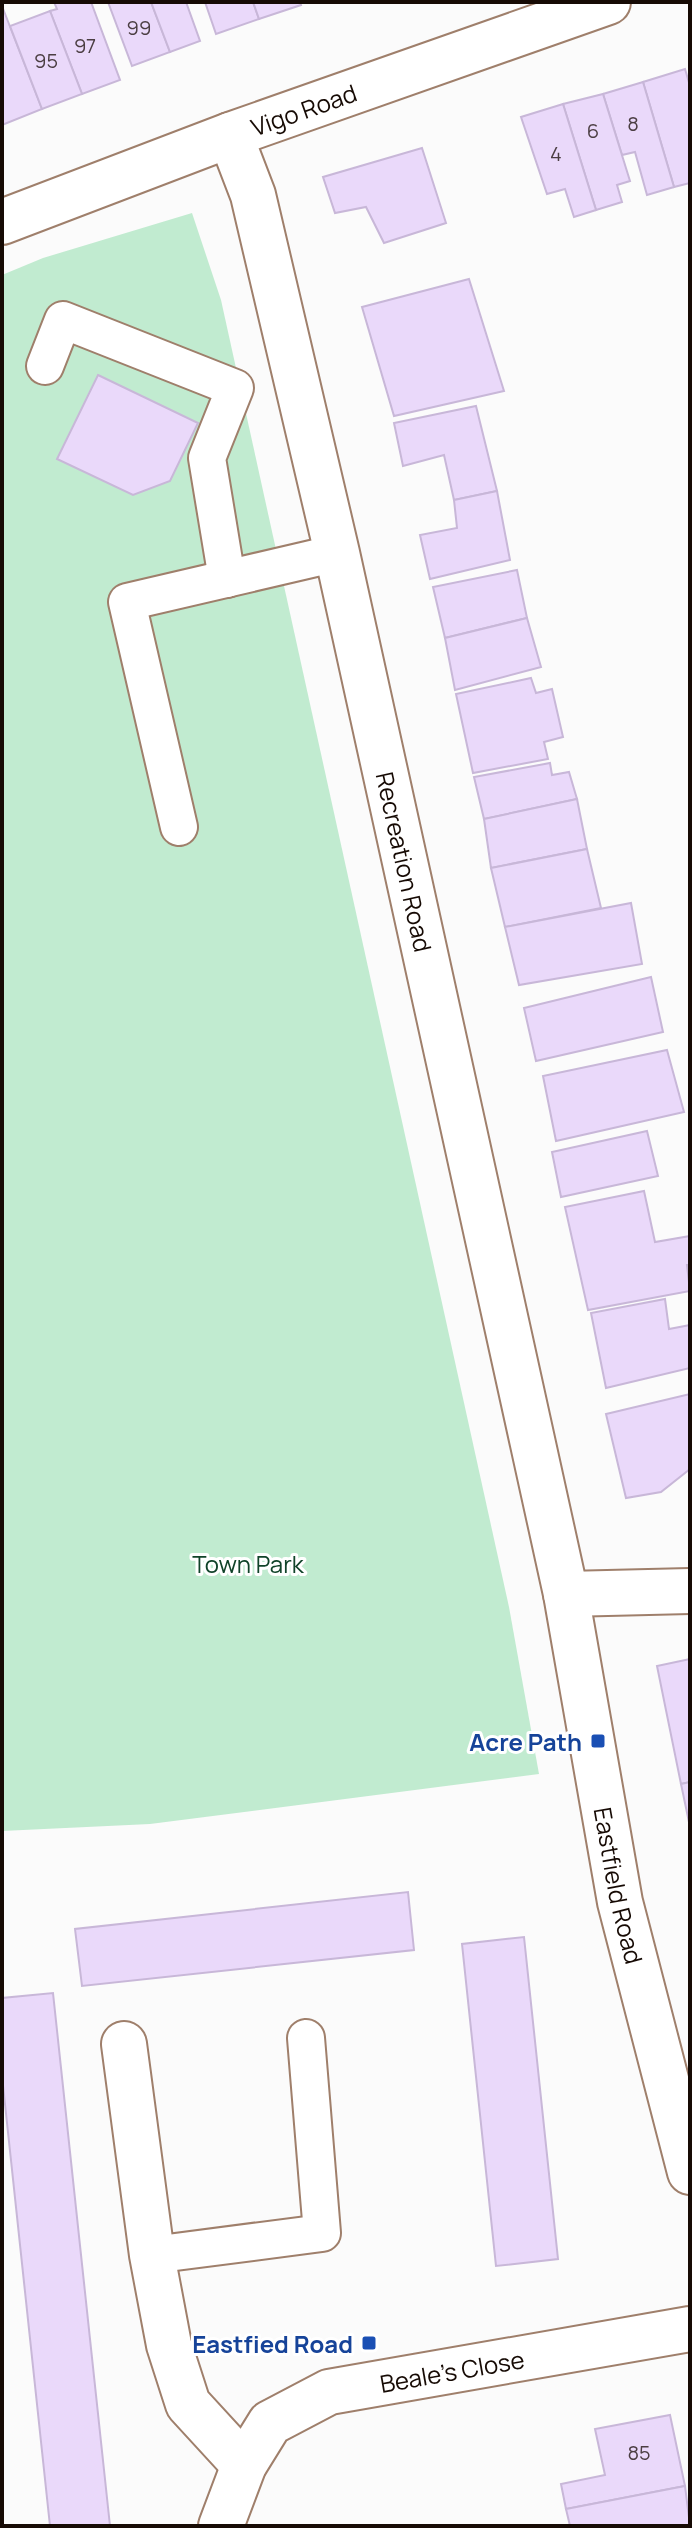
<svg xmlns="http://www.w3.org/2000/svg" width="692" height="2528" viewBox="0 0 692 2528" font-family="Manrope,sans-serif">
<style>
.green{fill:#c1ebd0}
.building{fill:#ead9fa;stroke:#c8b7d8;stroke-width:2}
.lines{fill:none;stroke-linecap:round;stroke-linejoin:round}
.lane-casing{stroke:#9f7f6b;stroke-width:40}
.street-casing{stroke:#9f7f6b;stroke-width:48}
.lane{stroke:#fff;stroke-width:36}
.street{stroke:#fff;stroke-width:44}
.transit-dot{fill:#1a4fb4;stroke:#fff;stroke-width:3}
.labels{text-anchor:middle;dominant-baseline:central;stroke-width:6;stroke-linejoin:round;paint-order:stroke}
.number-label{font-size:20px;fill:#4b3e42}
.street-label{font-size:24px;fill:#160a04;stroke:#fff}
.park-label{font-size:24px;fill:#104329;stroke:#fff}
.transit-label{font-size:24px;font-weight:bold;fill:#164399;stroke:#fff;text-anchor:end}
</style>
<rect width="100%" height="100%" fill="#fbfbfb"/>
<path class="green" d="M 192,213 L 221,300 L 509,1607 L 539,1774 L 150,1824 L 2,1831 L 2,275 L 43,258 Z"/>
<g class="building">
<path d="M 54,2 L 91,2 L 120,80 L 82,94 L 50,11 L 57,9 Z"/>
<path d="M 108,2 L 151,2 L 170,52 L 132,66 Z"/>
<path d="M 151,2 L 186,2 L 200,41 L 170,52 Z"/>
<path d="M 205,2 L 253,2 L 259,19 L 216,34 Z"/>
<path d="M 253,2 L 300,2 L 301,5 L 259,19 Z"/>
<path d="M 2,6 L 42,109 L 2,125 Z"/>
<path d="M 50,11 L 82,94 L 42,109 L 10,26 Z"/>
<path d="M 685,69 L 690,86 L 690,183 L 674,187 L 643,82 Z"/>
<path d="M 643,82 L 674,187 L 647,195 L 635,152 L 622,155 L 603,94 Z"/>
<path d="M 603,94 L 630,181 L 617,185 L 622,202 L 596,210 L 563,104 Z"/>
<path d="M 563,104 L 596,210 L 574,217 L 565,189 L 547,194 L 521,117 Z"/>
<path d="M 422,148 L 446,223 L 384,243 L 366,207 L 335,213 L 323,177 Z"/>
<path d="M 469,279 L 504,391 L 394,416 L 362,307 Z"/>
<path d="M 98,375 L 198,423 L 170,481 L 133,495 L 57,459 Z"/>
<path d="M 476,406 L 497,491 L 454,500 L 444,455 L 403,466 L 394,423 Z"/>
<path d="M 497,491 L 510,560 L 430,579 L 420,535 L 457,528 L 454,500 Z"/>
<path d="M 517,570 L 527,618 L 445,638 L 433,587 Z"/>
<path d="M 527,618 L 541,667 L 455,690 L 445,638 Z"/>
<path d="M 531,678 L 536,693 L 552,689 L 563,737 L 544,742 L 548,759 L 473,773 L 456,694 Z"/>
<path d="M 550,763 L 552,775 L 569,772 L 577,799 L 484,819 L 474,777 Z"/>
<path d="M 577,799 L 587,849 L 491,868 L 484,819 Z"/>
<path d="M 587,849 L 601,908 L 505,927 L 491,868 Z"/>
<path d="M 631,903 L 642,964 L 519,985 L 505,927 Z"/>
<path d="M 651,977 L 663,1032 L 536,1061 L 524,1008 Z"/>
<path d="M 667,1050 L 684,1112 L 556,1141 L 543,1076 Z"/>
<path d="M 647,1131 L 658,1176 L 561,1197 L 552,1152 Z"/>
<path d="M 644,1191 L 655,1242 L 690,1236 L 690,1265 L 687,1265 L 690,1291 L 588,1310 L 565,1207 Z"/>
<path d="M 665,1299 L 669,1329 L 690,1325 L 690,1368 L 606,1388 L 591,1313 Z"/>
<path d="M 690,1394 L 690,1469 L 661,1492 L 626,1498 L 606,1414 Z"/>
<path d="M 690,1659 L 690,1782 L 681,1784 L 657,1666 Z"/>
<path d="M 690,1782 L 690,1827 L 681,1784 Z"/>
<path d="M 408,1892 L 414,1950 L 82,1986 L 75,1929 Z"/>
<path d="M 524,1937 L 558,2259 L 496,2266 L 462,1944 Z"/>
<path d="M 53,1993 L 110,2526 L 50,2526 L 2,2076 L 2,1998 Z"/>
<path d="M 670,2415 L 685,2486 L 566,2509 L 561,2484 L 605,2475 L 595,2429 Z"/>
<path d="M 685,2486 L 690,2526 L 570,2526 L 566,2509 Z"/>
</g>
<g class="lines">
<defs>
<g id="lane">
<path d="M 45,366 L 63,320 L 235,388 L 207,458 L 227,579"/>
<path d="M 179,827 L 127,602 L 337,553"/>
<path d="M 152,2255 L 322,2233 L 306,2038"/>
</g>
<g id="street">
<path id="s1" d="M 230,135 L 253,195 L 337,553 L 566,1594 L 620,1902 L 690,2172"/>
<path id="s2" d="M 2,222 L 230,135 L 608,2"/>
<path d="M 566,1594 L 690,1591"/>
<path d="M 124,2044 L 152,2255 L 169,2345 L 188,2404 L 244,2465"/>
<path id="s3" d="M 221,2526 L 244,2465 L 270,2423 L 329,2392 L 690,2329"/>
</g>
</defs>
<use href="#lane" class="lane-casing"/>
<use href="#street" class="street-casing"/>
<use href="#lane" class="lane"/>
<use href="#street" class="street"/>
</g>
<g class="transit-dot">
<rect x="590" y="1733" width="16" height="16" rx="4"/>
<rect x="361" y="2335" width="16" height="16" rx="4"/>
</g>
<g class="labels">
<g class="number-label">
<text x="139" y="27">99</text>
<text x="85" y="45">97</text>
<text x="46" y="60">95</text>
<text x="633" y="123">8</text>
<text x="593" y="130">6</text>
<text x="556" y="153">4</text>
<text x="639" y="2452">85</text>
</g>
<g class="street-label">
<text stroke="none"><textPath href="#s2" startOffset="322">Vigo Road</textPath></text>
<text stroke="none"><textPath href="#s1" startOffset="748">Recreation Road</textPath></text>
<text stroke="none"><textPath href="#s1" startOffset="1794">Eastfield Road</textPath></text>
<text stroke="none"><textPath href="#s3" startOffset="306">Beale's Close</textPath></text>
</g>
<g class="park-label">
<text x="248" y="1563">Town Park</text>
</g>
<g class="transit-label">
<text x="582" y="1741">Acre Path</text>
<text x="353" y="2343">Eastfied Road</text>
</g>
</g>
<rect width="692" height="2528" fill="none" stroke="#160a04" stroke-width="8"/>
</svg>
